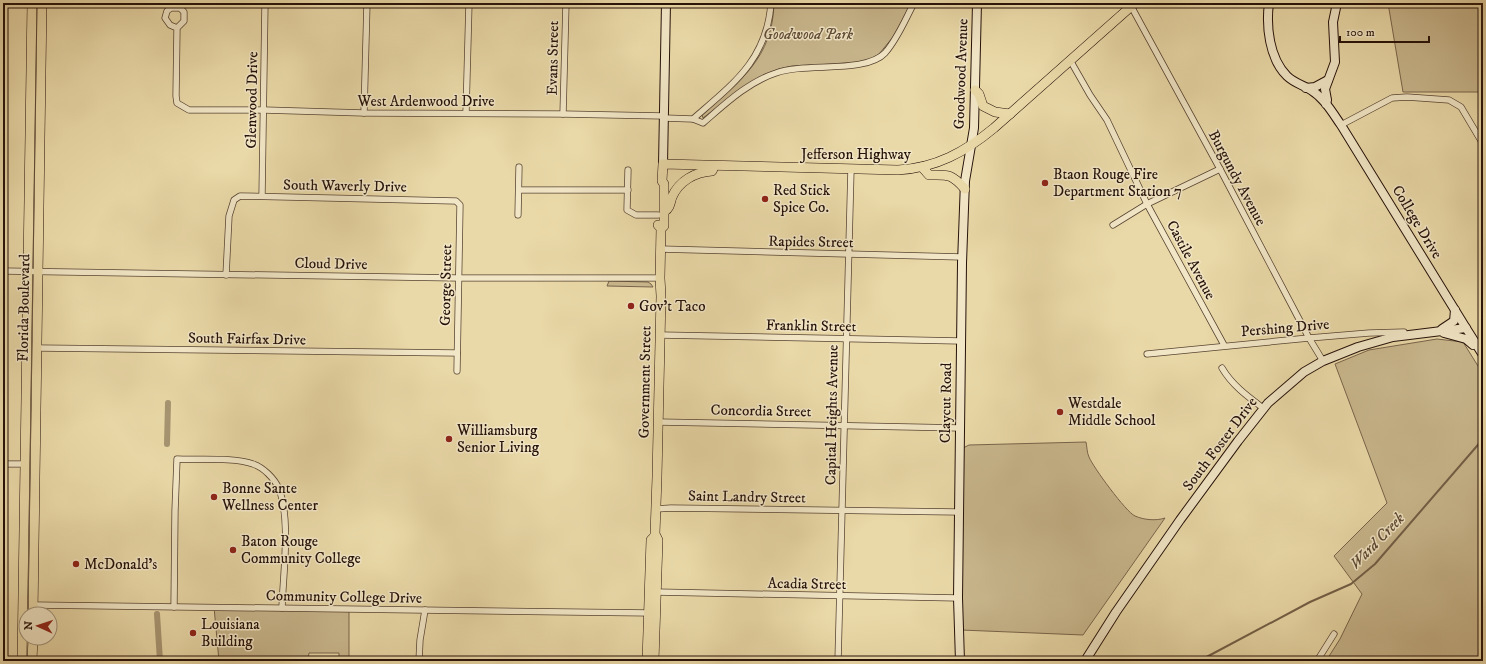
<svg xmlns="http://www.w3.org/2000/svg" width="1486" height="664" viewBox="0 0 1486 664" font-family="'IM FELL DW Pica',serif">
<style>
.green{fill:#c9b78d;stroke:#78644b}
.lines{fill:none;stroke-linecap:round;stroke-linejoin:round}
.stream{stroke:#736048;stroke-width:2}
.canal{stroke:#a79572;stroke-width:6}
.street-casing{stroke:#574331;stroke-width:7}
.secondary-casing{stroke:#261109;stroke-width:10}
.primary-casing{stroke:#261109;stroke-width:10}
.street{stroke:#f1e6c6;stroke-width:5.5}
.secondary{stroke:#f1e6c6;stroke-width:8}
.primary{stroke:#ead9a8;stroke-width:9}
.poi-dot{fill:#8f2418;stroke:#f1e6c6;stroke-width:1.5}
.labels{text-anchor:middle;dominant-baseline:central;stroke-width:3;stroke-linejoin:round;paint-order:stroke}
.park-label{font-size:15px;font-style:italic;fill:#5f4b37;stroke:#f1e6c6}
.street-label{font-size:15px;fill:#261109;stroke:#f1e6c6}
.poi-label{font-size:15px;fill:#261109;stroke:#f1e6c6;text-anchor:start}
.water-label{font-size:16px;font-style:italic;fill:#604c38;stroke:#f1e6c6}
</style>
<rect width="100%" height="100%" fill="#ead9a8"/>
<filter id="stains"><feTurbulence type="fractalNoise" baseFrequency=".005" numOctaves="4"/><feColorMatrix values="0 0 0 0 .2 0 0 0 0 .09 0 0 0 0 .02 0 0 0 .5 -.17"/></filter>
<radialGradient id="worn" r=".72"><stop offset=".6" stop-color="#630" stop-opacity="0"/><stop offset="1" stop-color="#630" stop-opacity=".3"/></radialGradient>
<g class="green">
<path d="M 774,3 L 912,3 L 893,37 L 879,54 L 871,59 L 854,63 L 792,66 L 779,69 L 766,74 L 741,90 L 703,118 L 702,115 C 739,82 773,58 774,3 Z"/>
<path d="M 1388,3 L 1483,3 L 1483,92 L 1403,92 Z"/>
<path d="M 609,281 L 648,282 L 651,284 L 653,287 L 607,286 Z"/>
<path d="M 1437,339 L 1463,342 L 1483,374 L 1483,661 L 1326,661 L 1340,639 L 1362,594 L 1334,556 L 1387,503 L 1335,364 L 1369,350 Z"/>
<path d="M 1086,442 C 1087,447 1087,453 1089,457 C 1093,467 1126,512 1135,516 C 1144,520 1156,521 1165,518 L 1083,635 L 961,630 L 963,448 L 969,445 Z"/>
<path d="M 214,607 L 349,609 L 349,661 L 339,661 L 339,653 L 309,653 L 308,659 L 289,661 L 219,661 Z"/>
</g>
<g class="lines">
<path class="stream" d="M 1199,661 L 1310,602 L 1351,584 L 1375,564 L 1483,439"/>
<g class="canal">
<path d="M 167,444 L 168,403"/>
<path d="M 157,614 L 160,661"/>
</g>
<defs>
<g id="street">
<path d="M 1131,6 L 1220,169 L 1309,338 L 1323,361"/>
<path d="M 177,28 L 184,21 L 184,12 L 180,8 L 171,8 L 167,11 L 165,18 L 170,25 L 177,28 L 176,96 L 177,103 L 189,110 L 264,110 L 364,113 L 563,114 L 664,116"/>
<path d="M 1070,60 L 1090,95 L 1107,120 L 1147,204 L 1224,345"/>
<path d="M 364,113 L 367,3"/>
<path d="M 466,113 L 469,3"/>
<path d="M 563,114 L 566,3"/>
<path d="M 664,118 L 693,119 C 733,84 767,60 771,3"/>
<path d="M 693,119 L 703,123 C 725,104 748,82 776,73 C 805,62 865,74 885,53 C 898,38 905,20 914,3"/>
<path d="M 1341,125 L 1392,98 L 1407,97 L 1449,100 L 1461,107 L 1483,144"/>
<path d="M 628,170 L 627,210 L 636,215 L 658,215"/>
<path d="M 519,190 L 628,190"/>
<path d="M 262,196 L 265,3"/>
<path d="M 518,215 L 519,167"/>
<path d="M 1113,225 L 1147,204 L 1220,169"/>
<path d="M 660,249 L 962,257"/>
<path d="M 3,271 L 458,278 L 660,278"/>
<path d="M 226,275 L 229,216 L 234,200 L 240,196 L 456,201 L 460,205 L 457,371"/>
<path d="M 660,335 L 961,341"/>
<path d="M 37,348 L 457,353"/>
<path d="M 1147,354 L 1309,338 L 1369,333 L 1404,332"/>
<path d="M 1222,368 C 1232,385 1247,396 1263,408"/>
<path d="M 658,422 L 960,428"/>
<path d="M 3,464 L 25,464"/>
<path d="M 656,509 L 671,508 L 958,512"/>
<path d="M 656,592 L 958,598"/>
<path d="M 33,605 L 651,613"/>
<path d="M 174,607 L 175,511 L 177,459 C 197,460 236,457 253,464 C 263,467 275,479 279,489 C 291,520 283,574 282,608"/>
<path d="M 419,661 L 420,640 L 425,610"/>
<path d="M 838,661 L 851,169"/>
<path d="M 1317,661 L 1334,634"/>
</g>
<g id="secondary">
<path d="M 1269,3 C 1266,26 1269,58 1287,76 C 1294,83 1303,85 1311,90 C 1324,98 1332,112 1341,125 L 1466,328 L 1483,355"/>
<path d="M 1306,88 L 1315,87 L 1328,80"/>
<path d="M 1326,104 L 1327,100 L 1325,89 L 1335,62 L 1333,22 L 1337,3"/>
<path d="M 663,164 L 666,3"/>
<path d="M 1442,329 L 1454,321 L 1455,310"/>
<path d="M 1444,333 L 1466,339 L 1473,345"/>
<path d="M 960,661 L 958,598 L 962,263 L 965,181 L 974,128 L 977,3"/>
<path d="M 1085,661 L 1116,612 L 1180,520 L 1238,441 L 1268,403 L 1304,372 L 1323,361 L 1358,347 L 1393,337 L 1466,328"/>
</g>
<g id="primary">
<path d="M 975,90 L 979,94 L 983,106 L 995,112 L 1010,114"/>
<path d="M 922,167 L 929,175 C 948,175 951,173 965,189"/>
<path d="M 665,211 C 670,208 670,203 672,197 C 679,181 695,172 712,171 L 713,169"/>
<path d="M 661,228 L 664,226 L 664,184 L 662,181 L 663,164 L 898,170 C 936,168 965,152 994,128 L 1135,3"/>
<path d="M 33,614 L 42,3"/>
<path d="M 22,661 L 32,3"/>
<path d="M 32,661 L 33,638"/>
<path d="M 647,661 L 651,540 L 655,536"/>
<path d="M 654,661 L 658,540 L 655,534 L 657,477 L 661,296 L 660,278 L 661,228 L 658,225"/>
</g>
</defs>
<use href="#street" class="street-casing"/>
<use href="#secondary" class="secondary-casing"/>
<use href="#primary" class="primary-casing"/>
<use href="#street" class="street"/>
<use href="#secondary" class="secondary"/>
<use href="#primary" class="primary"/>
</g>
<g class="poi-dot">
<circle cx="1045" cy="183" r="4"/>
<circle cx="765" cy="199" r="4"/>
<circle cx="631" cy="306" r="4"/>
<circle cx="1060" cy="412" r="4"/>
<circle cx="449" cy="439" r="4"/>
<circle cx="214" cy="497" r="4"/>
<circle cx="233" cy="550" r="4"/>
<circle cx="76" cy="564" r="4"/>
<circle cx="193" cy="633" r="4"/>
</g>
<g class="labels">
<g class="park-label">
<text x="808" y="34">Goodwood Park</text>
</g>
<g class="street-label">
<text transform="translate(553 58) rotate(-89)">Evans Street</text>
<text transform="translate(961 74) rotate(-88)">Goodwood Avenue</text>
<text transform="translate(252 100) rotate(-89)">Glenwood Drive</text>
<text x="426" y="101">West Ardenwood Drive</text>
<text x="856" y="154">Jefferson Highway</text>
<text transform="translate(1237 178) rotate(62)">Burgundy Avenue</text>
<text transform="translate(345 186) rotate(1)">South Waverly Drive</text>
<text transform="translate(1417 222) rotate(59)">College Drive</text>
<text transform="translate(811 242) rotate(1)">Rapides Street</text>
<text transform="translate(1191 260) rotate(62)">Castile Avenue</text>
<text transform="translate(331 264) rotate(1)">Cloud Drive</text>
<text transform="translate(446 285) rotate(-89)">George Street</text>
<text transform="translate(24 308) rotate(-89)">Florida Boulevard</text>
<text transform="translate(811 326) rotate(1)">Franklin Street</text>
<text transform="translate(1285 328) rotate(-5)">Pershing Drive</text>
<text transform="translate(247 339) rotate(1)">South Fairfax Drive</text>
<text transform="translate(645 382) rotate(-89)">Government Street</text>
<text transform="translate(946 403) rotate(-89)">Claycut Road</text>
<text transform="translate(761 411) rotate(1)">Concordia Street</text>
<text transform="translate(832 415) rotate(-89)">Capital Heights Avenue</text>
<text transform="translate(1220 444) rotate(-53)">South Foster Drive</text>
<text transform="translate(747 497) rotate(1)">Saint Landry Street</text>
<text transform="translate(807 584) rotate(1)">Acadia Street</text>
<text transform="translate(344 597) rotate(1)">Community College Drive</text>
</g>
<g class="poi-label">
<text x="1053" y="174">Btaon Rouge Fire<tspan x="1053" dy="17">Department Station 7</tspan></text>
<text x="773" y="190">Red Stick<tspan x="773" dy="17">Spice Co.</tspan></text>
<text x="639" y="306">Gov't Taco</text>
<text x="1068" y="403">Westdale<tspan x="1068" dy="17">Middle School</tspan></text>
<text x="457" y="430">Williamsburg<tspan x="457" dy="17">Senior Living</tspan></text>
<text x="222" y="488">Bonne Sante<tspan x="222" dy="17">Wellness Center</tspan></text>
<text x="241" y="541">Baton Rouge<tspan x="241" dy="17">Community College</tspan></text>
<text x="84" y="564">McDonald's</text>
<text x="201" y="624">Louisiana<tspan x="201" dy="17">Building</tspan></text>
</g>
<g class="water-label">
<text transform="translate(1377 541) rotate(-46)">Ward Creek</text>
</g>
</g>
<rect width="1486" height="664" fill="none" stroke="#ead9a8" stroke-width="16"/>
<rect x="4" y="4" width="1478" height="656" fill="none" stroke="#261109" stroke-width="2"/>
<rect x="8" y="8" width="1470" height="648" fill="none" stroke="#261109"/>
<g transform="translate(38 626) rotate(273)"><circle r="19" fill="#f1e6c6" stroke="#a0917a"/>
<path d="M0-3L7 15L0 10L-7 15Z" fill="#8f2418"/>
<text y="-6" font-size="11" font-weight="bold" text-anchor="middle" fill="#261109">N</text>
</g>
<path d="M1340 36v6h89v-6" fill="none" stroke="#261109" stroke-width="2"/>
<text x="1346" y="36" font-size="12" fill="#261109" stroke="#f1e6c6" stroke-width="3" paint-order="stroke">100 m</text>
<rect width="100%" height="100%" filter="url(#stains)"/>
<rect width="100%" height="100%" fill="url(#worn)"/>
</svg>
